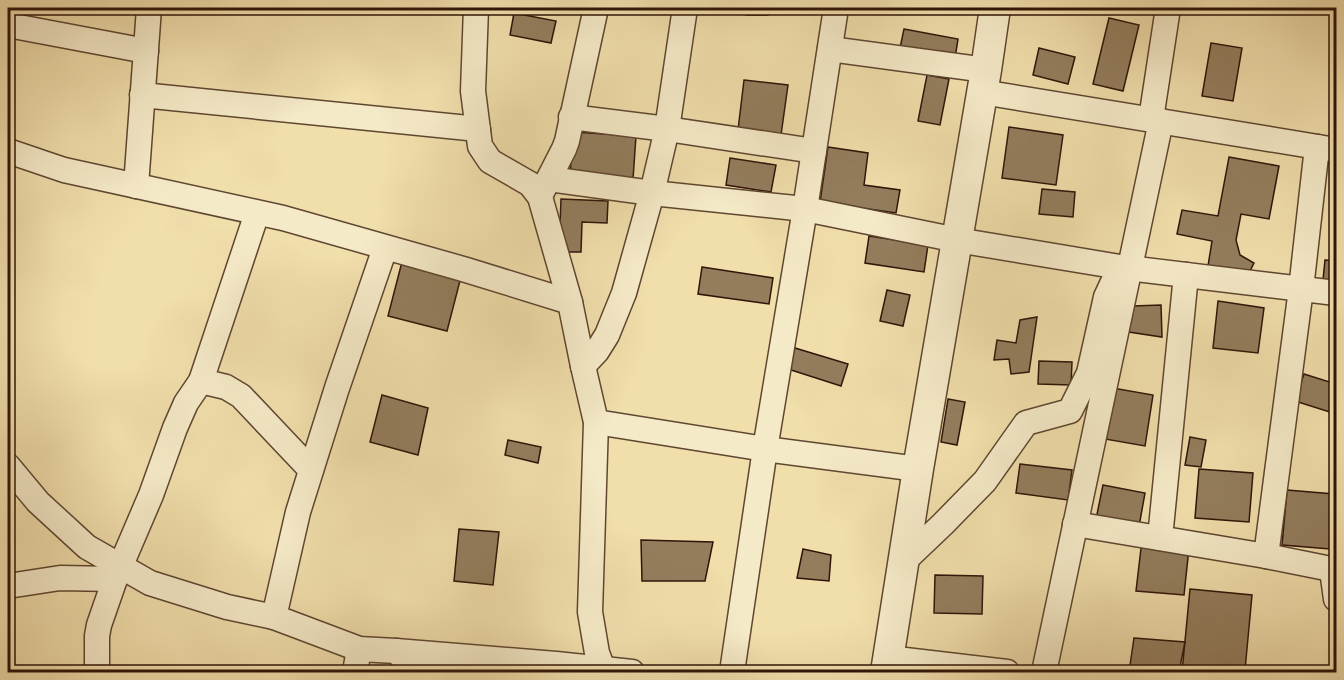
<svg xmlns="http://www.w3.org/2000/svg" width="1344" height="680" viewBox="0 0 1344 680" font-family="Vollkorn,serif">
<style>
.building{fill:#937d5d;stroke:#2f1408;stroke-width:1.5}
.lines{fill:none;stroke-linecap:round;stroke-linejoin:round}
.minor-casing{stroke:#5f4631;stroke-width:27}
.tertiary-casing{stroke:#5f4631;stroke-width:33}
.minor{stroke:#f5eac8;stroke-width:24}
.tertiary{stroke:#f5eac8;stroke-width:30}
</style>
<rect width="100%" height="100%" fill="#f0deab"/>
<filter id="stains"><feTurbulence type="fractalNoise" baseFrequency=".00333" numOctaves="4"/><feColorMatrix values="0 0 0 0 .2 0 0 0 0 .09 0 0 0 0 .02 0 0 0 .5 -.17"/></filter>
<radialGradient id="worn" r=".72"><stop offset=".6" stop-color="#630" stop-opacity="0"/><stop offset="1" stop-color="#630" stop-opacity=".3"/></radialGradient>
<g class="building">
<path d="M 746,8 L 769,8 L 768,15 L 746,15 Z"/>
<path d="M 514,13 L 556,21 L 551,43 L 510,35 Z"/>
<path d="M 1109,18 L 1139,25 L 1123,91 L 1093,84 Z"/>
<path d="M 904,29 L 958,39 L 955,58 L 900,48 Z"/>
<path d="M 1211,43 L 1242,48 L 1233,101 L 1202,96 Z"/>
<path d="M 1039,48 L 1075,57 L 1068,84 L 1033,75 Z"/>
<path d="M 927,75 L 949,79 L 940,125 L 918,121 Z"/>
<path d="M 744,80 L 788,85 L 781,135 L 738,130 Z"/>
<path d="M 1009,127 L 1063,135 L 1056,185 L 1002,178 Z"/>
<path d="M 573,132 L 636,136 L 633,179 L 570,176 Z"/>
<path d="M 828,147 L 868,153 L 864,185 L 900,190 L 896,213 L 820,202 Z"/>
<path d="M 1229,157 L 1279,166 L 1269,219 L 1241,214 L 1236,240 L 1240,255 L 1254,263 L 1249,273 L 1208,266 L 1212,241 L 1177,234 L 1182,210 L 1218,216 Z"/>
<path d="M 730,158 L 776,165 L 771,192 L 726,185 Z"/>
<path d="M 1042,189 L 1075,192 L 1073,217 L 1039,214 Z"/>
<path d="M 1332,196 L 1336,197 L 1336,209 L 1330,208 Z"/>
<path d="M 561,199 L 608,201 L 607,223 L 582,222 L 581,252 L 559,252 Z"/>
<path d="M 869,236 L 928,245 L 924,272 L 865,263 Z"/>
<path d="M 404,254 L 463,269 L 447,331 L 388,316 Z"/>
<path d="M 1325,260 L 1336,261 L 1336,281 L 1323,280 Z"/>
<path d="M 702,267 L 773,278 L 769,304 L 698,294 Z"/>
<path d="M 887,290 L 910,295 L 903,326 L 880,321 Z"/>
<path d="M 1218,301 L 1264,308 L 1258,353 L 1213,348 Z"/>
<path d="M 1161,305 L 1162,337 L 1129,332 L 1133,306 Z"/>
<path d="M 1037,317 L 1029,372 L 1011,374 L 1009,359 L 994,360 L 997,340 L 1016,343 L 1020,320 Z"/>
<path d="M 795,348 L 848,364 L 841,386 L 788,369 Z"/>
<path d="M 1039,361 L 1072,362 L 1071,385 L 1038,384 Z"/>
<path d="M 1304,374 L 1336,384 L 1336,414 L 1295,401 Z"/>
<path d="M 1107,387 L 1153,395 L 1145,446 L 1099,438 Z"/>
<path d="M 382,395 L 428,408 L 418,455 L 370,442 Z"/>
<path d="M 948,399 L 965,402 L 957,445 L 941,442 Z"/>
<path d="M 1190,437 L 1206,440 L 1201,467 L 1185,465 Z"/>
<path d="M 508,440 L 541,447 L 538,463 L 505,455 Z"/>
<path d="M 1020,464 L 1072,470 L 1068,500 L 1016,493 Z"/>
<path d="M 1199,469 L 1253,473 L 1249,522 L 1195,518 Z"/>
<path d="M 1103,485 L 1145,493 L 1138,532 L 1095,524 Z"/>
<path d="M 1287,490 L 1334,494 L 1330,549 L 1282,545 Z"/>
<path d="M 459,529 L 499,532 L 493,585 L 454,581 Z"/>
<path d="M 641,540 L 713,542 L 705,581 L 642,581 Z"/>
<path d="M 1142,540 L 1189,548 L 1184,595 L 1136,591 Z"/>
<path d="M 803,549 L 831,555 L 829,581 L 797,578 Z"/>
<path d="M 935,575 L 983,576 L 982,614 L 934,613 Z"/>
<path d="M 1190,589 L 1252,595 L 1245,670 L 1222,668 L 1221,672 L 1182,672 Z"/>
<path d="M 1134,638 L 1185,642 L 1179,672 L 1129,672 Z"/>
</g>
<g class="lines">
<defs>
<g id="minor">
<path d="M 476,8 L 473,91 L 480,146 L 490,161 L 530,184 L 540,197 L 570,302 L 583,366 L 596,422 L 590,612 L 597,653 L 604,672"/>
<path d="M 8,25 L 146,51"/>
<path d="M 830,49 L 986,70"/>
<path d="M 982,92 L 1336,150"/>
<path d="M 142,95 L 478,129"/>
<path d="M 571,117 L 667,129 L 814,151"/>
<path d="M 1151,119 L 1168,8"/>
<path d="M 8,151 L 64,170 L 283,218 L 463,269 L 570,302"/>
<path d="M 549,179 L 652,193 L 805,209 L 957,240 L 1120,267 L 1336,293"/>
<path d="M 136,186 L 149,8"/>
<path d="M 542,192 L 564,149 L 567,141 L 596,8"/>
<path d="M 583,366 L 597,351 L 607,335 L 624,293 L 652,193 L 667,129 L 685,8"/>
<path d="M 201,381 L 226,387 L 241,396 L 311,470"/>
<path d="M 596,422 L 765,449 L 918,469"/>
<path d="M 8,466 L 38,502 L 87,547 L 150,583 L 227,607 L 274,617 L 359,649 L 396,651 L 417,672"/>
<path d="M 1075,524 L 1266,556 L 1336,570"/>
<path d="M 1160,538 L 1186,275"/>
<path d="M 1266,556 L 1301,289 L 1317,147"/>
<path d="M 903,562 L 943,524 L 985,481 L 1026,423 L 1070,411 L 1089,373 L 1106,297 L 1120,267"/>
<path d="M 1332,570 L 1336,599"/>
<path d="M 8,586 L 60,578 L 115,579"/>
<path d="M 274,617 L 298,512 L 337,388 L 385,248"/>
<path d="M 396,651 L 556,664 L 632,672"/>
<path d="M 888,658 L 1007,672"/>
<path d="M 97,672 L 97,636 L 99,625 L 115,579 L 151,495 L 175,428 L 186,403 L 201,381 L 257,213"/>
<path d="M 355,672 L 359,649"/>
<path d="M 732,672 L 765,449 L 805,209 L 836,8"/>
<path d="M 1044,672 L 1161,121"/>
</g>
<path id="tertiary" d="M 886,672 L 918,469 L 986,70 L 995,8"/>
</defs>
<use href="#minor" class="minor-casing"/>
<use href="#tertiary" class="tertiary-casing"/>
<use href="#minor" class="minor"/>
<use href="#tertiary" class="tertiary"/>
</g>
<rect width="1344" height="680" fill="none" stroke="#f0deab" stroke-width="30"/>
<rect x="9" y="9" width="1326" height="662" fill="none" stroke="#2f1408" stroke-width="3"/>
<rect x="15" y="15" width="1314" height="650" fill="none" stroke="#2f1408" stroke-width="1.5"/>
<rect width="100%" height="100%" filter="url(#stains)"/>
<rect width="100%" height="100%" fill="url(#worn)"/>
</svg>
